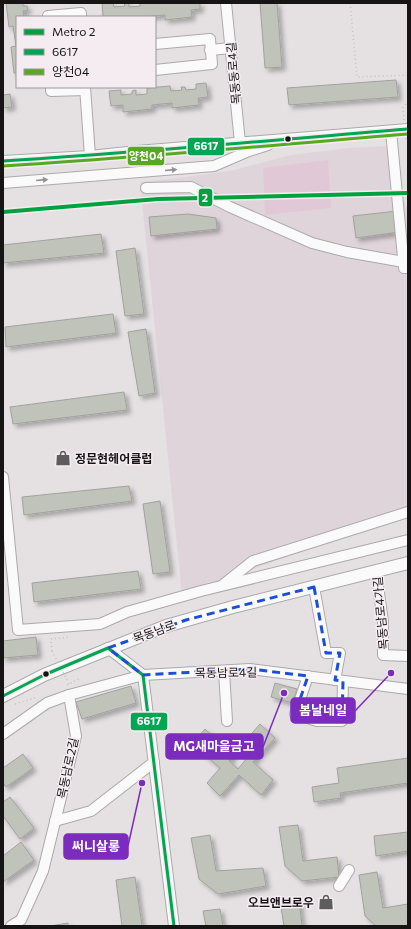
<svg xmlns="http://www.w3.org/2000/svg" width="411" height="929" viewBox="0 0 411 929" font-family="Commissioner,'Noto Sans KR',sans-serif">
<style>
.built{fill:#dfd4da}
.green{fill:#e1c8d6}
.building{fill:#c0c3b9;stroke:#a2a1a0;filter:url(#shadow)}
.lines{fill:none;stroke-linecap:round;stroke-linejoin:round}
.minor-casing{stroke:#aca9ab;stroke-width:12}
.major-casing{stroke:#aca9ab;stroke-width:14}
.path{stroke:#c3c2c2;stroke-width:1.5;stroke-dasharray:1 3;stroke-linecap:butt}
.minor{stroke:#fbfafb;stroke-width:10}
.major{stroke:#fbfafb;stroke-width:12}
.path-bridge{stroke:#c3c2c2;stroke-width:1.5;stroke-dasharray:1 3;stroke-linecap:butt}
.bus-1-casing{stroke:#f4ecf1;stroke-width:6}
.bus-2-casing{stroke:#f4ecf1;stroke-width:6}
.bus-1{stroke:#00a651;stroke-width:3}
.bus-2{stroke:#58a824;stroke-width:3}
.metro-1-casing{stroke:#f4ecf1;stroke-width:7}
.metro-1{stroke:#00a23f;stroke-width:4}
.oneway{fill:#949294}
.marked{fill:none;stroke:#1d4ed8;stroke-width:3;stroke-dasharray:8 5;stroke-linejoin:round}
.bus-dot{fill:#161415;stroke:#f4ecf1;stroke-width:1.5}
.labels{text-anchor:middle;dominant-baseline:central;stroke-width:3;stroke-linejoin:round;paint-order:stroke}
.street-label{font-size:12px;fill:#161415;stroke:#f4ecf1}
.poi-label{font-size:12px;font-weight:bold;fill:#161415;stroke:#f4ecf1;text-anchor:start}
.leader{fill:none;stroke:#7b2cbf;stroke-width:1.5}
.callout-dot{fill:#7b2cbf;stroke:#f4ecf1;stroke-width:1.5}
.callout{fill:#7b2cbf;stroke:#7b2cbf;stroke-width:1.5}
.callout-label{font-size:13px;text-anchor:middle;font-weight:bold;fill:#fff}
.line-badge{stroke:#f4ecf1;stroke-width:1.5}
.badge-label{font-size:11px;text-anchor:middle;font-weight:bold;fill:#fff}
</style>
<defs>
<filter id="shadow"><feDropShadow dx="3.5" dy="3.5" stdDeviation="2" flood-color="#0004"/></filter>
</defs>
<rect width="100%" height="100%" fill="#e5e1e3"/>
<path class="built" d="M 386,146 L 392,182 L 400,181 L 406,207 L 408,207 L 408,515 L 346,535 L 182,595 L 140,182 L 187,177 L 234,170 L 290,155 L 349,148 Z"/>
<path class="green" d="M 328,160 L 331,208 L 265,215 L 263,168 Z"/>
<g class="building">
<path d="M 6,3 L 23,3 L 23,6 L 27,6 L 28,10 L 23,11 L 24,17 L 17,17 L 17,73 L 14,73 L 11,47 L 16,46 L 13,26 L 9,27 Z"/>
<path d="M 102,3 L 113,3 L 114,7 L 125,6 L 124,3 L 129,3 L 129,7 L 140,6 L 140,3 L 200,3 L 200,9 L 191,10 L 192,17 L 165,20 L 165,15 L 144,17 L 103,17 Z"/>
<path d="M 260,3 L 277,3 L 282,67 L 265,68 Z"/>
<path d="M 396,80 L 398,97 L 289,105 L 287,88 Z"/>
<path d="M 206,83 L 208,97 L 198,98 L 199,105 L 172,108 L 172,103 L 152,105 L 152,109 L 123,112 L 123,105 L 111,106 L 109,91 L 121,90 L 121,95 L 132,94 L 132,91 L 136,90 L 136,95 L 147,94 L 147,88 L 170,86 L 171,91 L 182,90 L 181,87 L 185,87 L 186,90 L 196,89 L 196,84 Z"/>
<path d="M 10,94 L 12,107 L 3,108 L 3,95 Z"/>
<path d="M 397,211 L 399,232 L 356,238 L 353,216 Z"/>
<path d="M 188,214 L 216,218 L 217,229 L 151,236 L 149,217 Z"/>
<path d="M 101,234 L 104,253 L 3,263 L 3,245 Z"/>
<path d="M 135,248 L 144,314 L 125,316 L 116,251 Z"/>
<path d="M 113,314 L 116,333 L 6,347 L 5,327 Z"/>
<path d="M 146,329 L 155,393 L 139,396 L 128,332 Z"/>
<path d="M 124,392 L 127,410 L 13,424 L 10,407 Z"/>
<path d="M 129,486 L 132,501 L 24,515 L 22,497 Z"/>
<path d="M 160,501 L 170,572 L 153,574 L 143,504 Z"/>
<path d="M 138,571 L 141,589 L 34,602 L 32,583 Z"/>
<path d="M 36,637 L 38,655 L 3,658 L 3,641 Z"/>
<path d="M 275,683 L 297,689 L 293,703 L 271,697 Z"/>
<path d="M 131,686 L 136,703 L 82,719 L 76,702 Z"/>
<path d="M 260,724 L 275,738 L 253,762 L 273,780 L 261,795 L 239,775 L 220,796 L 207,783 L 220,768 L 192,744 L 205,729 L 234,755 L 229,761 L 238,769 L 247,758 L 237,750 Z"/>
<path d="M 23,754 L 33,768 L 6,787 L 3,783 L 3,768 Z"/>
<path d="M 408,758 L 408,783 L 340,793 L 341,798 L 314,802 L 312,787 L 339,783 L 337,768 Z"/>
<path d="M 10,797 L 34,828 L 20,839 L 3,816 L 3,802 Z"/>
<path d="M 298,825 L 303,861 L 337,857 L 339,877 L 302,881 L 285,866 L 279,827 Z"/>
<path d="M 408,832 L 408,851 L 376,856 L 374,836 Z"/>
<path d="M 210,835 L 216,871 L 263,868 L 266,886 L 218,894 L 199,879 L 191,838 Z"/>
<path d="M 21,842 L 34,860 L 3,882 L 3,856 Z"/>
<path d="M 377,872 L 383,908 L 408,904 L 408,926 L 376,926 L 365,916 L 359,875 Z"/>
<path d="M 135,877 L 142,926 L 122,926 L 116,880 Z"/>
<path d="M 299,899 L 302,926 L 284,926 L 280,901 Z"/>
<path d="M 220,909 L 223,926 L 206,926 L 203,911 Z"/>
<path d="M 68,923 L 68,926 L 50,926 Z"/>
</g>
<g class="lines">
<defs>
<g id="minor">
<path d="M 226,3 L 240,143"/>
<path d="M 48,17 L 48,16 L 81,13 L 81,17"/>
<path d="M 155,44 L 210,39 L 212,64 L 155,70"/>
<path d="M 210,50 L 231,48"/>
<path d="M 51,87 L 51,91 L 85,90"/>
<path d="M 85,87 L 90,156"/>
<path d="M 391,131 L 404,268 L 408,268"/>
<path d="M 3,161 L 90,156 L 137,151 L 408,129"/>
<path d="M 3,183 L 214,166 L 249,151 L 268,145"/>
<path d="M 146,188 L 191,187 L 230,207 L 312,243 L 347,252 L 404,262"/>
<path d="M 3,477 L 18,630 L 100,624 L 127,612 L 201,591 L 408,540"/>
<path d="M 376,571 L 383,622 L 383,655 L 408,656"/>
<path d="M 224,584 L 253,561 L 408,512"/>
<path d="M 314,587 L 326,653 L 340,653 L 335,680"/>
<path d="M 108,648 L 143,675 L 174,926"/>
<path d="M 224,671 L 227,721"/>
<path d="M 308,676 L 295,714 L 317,721 L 342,721 L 343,681"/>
<path d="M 3,734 L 47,703 L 69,695 L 143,675 L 250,669 L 408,689"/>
<path d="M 55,821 L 91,811 L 154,762"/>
<path d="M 339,886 L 349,870"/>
<path d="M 11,926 L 21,920 L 43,871 L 76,736 L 69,695"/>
</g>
<path id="major" d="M 3,696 L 44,675 L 166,626 L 233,607 L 408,563"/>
</defs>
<use href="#minor" class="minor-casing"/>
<use href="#major" class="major-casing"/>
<g class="path">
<path d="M 350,3 L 357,77 L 407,75 L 408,82"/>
<path d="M 404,120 L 403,107 L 408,102"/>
<path d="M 406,138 L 406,141 L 408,141"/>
<path d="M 52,651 L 51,639 L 71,637"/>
<path d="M 67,685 L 81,678"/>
<path d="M 15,704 L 38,697"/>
</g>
<use href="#minor" class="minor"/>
<use href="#major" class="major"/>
<path class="path-bridge" d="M 52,651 L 69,684"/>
<defs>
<g id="bus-1">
<path d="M 3,161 C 138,153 273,140 408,129"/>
<path d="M 3,696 L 44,675 L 108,648 L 143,675 L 174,926"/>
</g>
<path id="bus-2" d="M 3,166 C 138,158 273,145 408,134"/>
</defs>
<use href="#bus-1" class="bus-1-casing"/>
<use href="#bus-2" class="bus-2-casing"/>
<use href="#bus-1" class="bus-1"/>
<use href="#bus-2" class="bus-2"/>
<defs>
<path id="metro-1" d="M 3,212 L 158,199 L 408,193"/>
</defs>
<use href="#metro-1" class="metro-1-casing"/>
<use href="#metro-1" class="metro-1"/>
</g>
<defs><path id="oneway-solid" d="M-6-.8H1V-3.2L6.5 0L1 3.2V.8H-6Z"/></defs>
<g class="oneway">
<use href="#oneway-solid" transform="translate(171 170) rotate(-5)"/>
<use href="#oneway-solid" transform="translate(42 180) rotate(-5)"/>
</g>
<path class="marked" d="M 314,587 L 326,653 L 340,653 L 335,680 L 343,681 L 342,721 L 317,721 L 295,714 L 308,676 L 250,669 L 143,675 L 108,648 L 186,620 Z"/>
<defs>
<symbol id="shop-bare" viewBox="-9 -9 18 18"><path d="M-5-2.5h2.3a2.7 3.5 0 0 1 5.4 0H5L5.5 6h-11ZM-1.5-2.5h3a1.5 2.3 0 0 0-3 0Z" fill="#5e5c5d" stroke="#f4ecf1" stroke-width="2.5" paint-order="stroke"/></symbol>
</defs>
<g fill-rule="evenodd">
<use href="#shop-bare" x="52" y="447" width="22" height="22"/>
<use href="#shop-bare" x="315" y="891" width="22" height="22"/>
</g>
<g class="bus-dot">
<circle cx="288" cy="139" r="3.5"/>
<circle cx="46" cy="674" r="3.5"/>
</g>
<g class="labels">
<g class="street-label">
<text transform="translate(233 73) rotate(-95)">목동동로4길</text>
<text transform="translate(380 613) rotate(-95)">목동남로4가길</text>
<text transform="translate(154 631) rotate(-20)">목동남로</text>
<text transform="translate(226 672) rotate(-1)">목동남로4길</text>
<text transform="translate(67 768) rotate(-78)">목동남로2길</text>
</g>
<g class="poi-label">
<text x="75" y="458">정문현헤어클럽</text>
<text x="314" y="902" text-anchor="end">오브앤브로우</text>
</g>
</g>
<path class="leader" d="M391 673L355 711M284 693L263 747M142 783L128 846"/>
<g class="callout-dot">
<circle cx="391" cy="673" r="4"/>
<circle cx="284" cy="693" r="4"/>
<circle cx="142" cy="783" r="4"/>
</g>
<g class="callout">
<rect x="291" y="698" width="64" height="25" rx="4"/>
<rect x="166" y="734" width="97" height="25" rx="4"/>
<rect x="64" y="834" width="64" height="25" rx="4"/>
</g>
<g class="callout-label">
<text x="323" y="715">봄날네일</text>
<text x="214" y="751">MG새마을금고</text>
<text x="96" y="851">써니살롱</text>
</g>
<g class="line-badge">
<rect x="187" y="137" width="38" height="19" rx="4" fill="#00a651"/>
<rect x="127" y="146" width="38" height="20" rx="4" fill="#58a824"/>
<rect x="198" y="188" width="15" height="19" rx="4" fill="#00a23f"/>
<rect x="130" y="712" width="38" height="19" rx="4" fill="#00a651"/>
</g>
<g class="badge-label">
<text x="206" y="150">6617</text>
<text x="146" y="160">양천04</text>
<text x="205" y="202">2</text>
<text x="149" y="725">6617</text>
</g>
<rect width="411" height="929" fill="none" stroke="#161415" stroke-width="8"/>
<rect x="16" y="16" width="140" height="72" fill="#f4ecf1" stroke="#9b9699"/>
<rect x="24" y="29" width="20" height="6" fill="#00a23f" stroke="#9b9699"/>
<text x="52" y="36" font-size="12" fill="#161415">Metro 2</text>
<rect x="24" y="49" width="20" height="6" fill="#00a651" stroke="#9b9699"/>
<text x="52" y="56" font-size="12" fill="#161415">6617</text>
<rect x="24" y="69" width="20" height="6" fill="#58a824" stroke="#9b9699"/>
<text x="52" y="76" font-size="12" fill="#161415">양천04</text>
</svg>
